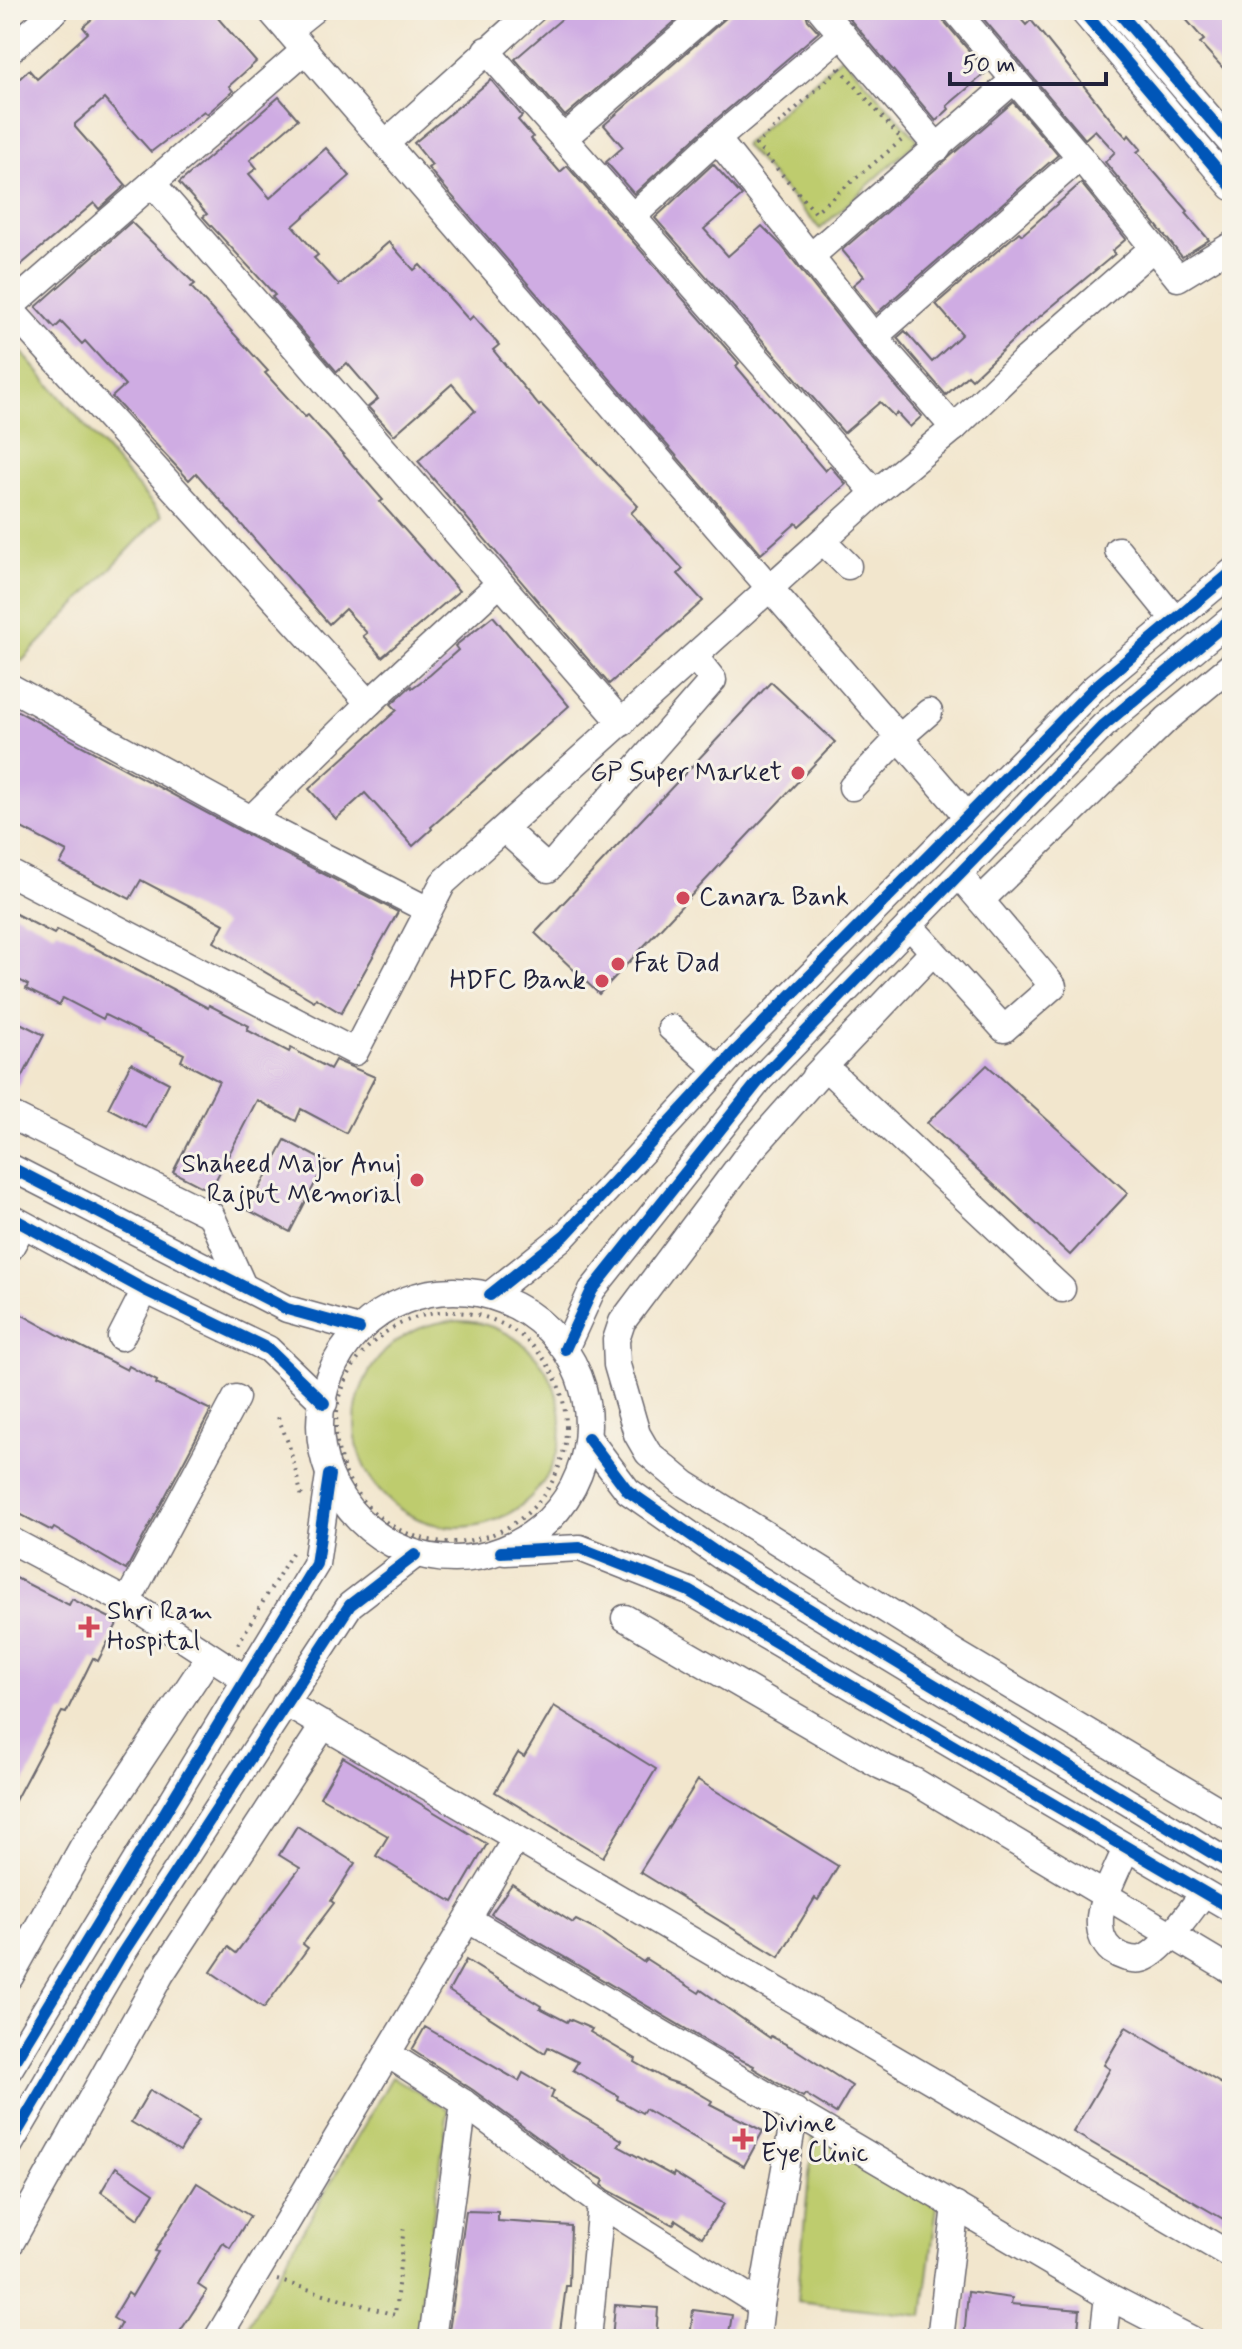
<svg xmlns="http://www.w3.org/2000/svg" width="1242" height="2349" viewBox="0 0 1242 2349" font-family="Mynerve,sans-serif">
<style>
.green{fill:#becc6e;stroke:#707754;stroke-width:2}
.building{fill:#cface3}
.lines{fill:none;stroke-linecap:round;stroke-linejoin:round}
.minor-casing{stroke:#6b676e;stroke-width:29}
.path{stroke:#6b676e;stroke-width:4;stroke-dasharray:2 6;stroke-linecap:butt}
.minor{stroke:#fff;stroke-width:26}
.cycleway-casing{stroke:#f7f3e8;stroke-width:17}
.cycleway{stroke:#0057b8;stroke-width:12}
.poi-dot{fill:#d1495b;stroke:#f7f3e8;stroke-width:3}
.labels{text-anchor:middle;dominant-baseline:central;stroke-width:6;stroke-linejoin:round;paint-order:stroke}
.poi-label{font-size:26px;fill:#22223b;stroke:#f7f3e8;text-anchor:start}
</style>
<rect width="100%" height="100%" fill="#f7f3e8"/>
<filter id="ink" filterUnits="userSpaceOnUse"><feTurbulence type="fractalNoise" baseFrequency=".0125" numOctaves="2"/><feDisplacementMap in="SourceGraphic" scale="16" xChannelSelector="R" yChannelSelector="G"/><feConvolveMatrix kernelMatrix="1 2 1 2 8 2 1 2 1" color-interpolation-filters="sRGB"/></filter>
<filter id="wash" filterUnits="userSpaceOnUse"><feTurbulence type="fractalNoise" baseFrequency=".006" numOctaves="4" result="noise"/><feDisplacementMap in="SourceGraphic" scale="32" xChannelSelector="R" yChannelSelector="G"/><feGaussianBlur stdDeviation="1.8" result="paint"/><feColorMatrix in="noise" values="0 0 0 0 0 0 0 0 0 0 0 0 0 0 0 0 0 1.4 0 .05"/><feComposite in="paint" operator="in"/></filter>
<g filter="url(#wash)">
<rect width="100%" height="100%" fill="#f2e6cd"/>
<g class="green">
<path d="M 842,56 L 918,140 L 820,229 L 744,145 Z"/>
<path d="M 18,348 L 162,515 L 22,661 L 10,654 L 10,363 Z"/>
<circle cx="458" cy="1424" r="103"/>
<path d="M 392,2077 L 448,2110 L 416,2339 L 240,2339 Z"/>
<path d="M 813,2134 L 937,2207 L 923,2316 L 797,2301 Z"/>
</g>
<g id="blocks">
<g class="building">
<path d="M 102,10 L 211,10 L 256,62 L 229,86 L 233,91 L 207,114 L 204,111 L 151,152 L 104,99 L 75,124 L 75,127 L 126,185 L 99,209 L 94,203 L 10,274 L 10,87 L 29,70 L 37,79 L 88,33 L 83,27 Z"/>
<path d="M 572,10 L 672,10 L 679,18 L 565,116 L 515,59 Z"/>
<path d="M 735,10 L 805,10 L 808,20 L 819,32 L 707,127 L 634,194 L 606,162 L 623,147 L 604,125 Z"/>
<path d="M 842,10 L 939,10 L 943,20 L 987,72 L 947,106 L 949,109 L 936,121 Z"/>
<path d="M 976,10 L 1013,10 L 1026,25 L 1031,20 L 1116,126 L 1127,138 L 1129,135 L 1141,149 L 1137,152 L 1188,211 L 1186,213 L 1209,240 L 1182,257 L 1105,162 L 1115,152 L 1095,130 L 1085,139 Z"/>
<path d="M 1178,10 L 1232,10 L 1232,78 L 1200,43 L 1204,40 Z"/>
<path d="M 491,80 L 522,116 L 518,120 L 533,137 L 531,139 L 560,172 L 567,166 L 739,363 L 736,366 L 825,471 L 830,466 L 846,484 L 799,526 L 796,523 L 761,554 L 428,168 L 432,165 L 414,143 Z"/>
<path d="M 279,97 L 298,119 L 250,160 L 257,168 L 249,174 L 270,198 L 326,148 L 350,176 L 293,226 L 318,255 L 314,258 L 339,285 L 389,242 L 414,270 L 420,265 L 469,320 L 473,316 L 499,345 L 493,350 L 539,406 L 541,404 L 638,506 L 631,513 L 683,569 L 678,574 L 703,601 L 609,684 L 418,461 L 475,411 L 452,384 L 394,435 L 368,407 L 378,399 L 347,363 L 337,372 L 272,297 L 275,295 L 203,217 L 207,214 L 179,183 Z"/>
<path d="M 1013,102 L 1058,155 L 876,314 L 853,285 L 864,276 L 842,250 Z"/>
<path d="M 713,164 L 742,196 L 704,229 L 728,256 L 762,226 L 781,245 L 862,347 L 922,416 L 910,427 L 897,413 L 894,416 L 880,402 L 844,433 L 655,218 Z"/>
<path d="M 1081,183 L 1126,239 L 1112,251 L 1115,254 L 1026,328 L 972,379 L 968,375 L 946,395 L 897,338 L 905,331 L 932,362 L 962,334 L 936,304 L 1019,232 L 1022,235 Z"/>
<path d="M 131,222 L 195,284 L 191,287 L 268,371 L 265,373 L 305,417 L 308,415 L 327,436 L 383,500 L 380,502 L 459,591 L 382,657 L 363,636 L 367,633 L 345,609 L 329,624 L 196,473 L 189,480 L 112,397 L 125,385 L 85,341 L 82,344 L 61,322 L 55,328 L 36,307 Z"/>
<path d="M 493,616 L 569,706 L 431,827 L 432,829 L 413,846 L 365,793 L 336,819 L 309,789 L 397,710 L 391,704 L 411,686 L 412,688 L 430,675 L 458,650 L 455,646 Z"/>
<path d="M 771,682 L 835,742 L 599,994 L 535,933 Z"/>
<path d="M 10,707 L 244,833 L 398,912 L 341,1013 L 316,998 L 314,1001 L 214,942 L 224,924 L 141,880 L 130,899 L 105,886 L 104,887 L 60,864 L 67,852 L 10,822 Z"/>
<path d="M 10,911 L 54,934 L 57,930 L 93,947 L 208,1008 L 209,1005 L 249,1026 L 247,1030 L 289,1052 L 291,1048 L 330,1069 L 335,1060 L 375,1077 L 346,1133 L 301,1109 L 296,1121 L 257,1100 L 210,1191 L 173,1172 L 219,1081 L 181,1061 L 184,1054 L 105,1015 L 103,1019 L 63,998 L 59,1005 L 26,989 L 28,985 L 10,975 Z"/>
<path d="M 10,1018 L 44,1035 L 11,1099 L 10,1099 Z"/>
<path d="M 131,1063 L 169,1083 L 146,1128 L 108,1108 Z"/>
<path d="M 987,1065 L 1128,1193 L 1070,1255 L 927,1123 Z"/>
<path d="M 285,1140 L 326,1162 L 290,1232 L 248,1210 Z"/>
<path d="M 10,1308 L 64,1338 L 127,1370 L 129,1366 L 157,1381 L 156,1384 L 211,1410 L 126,1570 L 54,1528 L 52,1531 L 10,1509 Z"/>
<path d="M 10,1575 L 69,1605 L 72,1599 L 118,1622 L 98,1661 L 93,1658 L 66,1713 L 62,1712 L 10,1810 Z"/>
<path d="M 554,1706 L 656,1769 L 603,1857 L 495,1792 L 518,1753 L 524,1757 Z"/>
<path d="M 343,1757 L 487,1844 L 453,1902 L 376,1856 L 388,1836 L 320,1797 Z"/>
<path d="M 698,1780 L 838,1866 L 818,1900 L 815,1898 L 779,1957 L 640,1872 Z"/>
<path d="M 297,1826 L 355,1863 L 331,1901 L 334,1903 L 303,1944 L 308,1948 L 264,2008 L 211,1972 L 228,1947 L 236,1953 L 300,1868 L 279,1855 Z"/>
<path d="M 512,1884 L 573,1923 L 576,1920 L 598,1931 L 643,1962 L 646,1959 L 699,1993 L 701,1990 L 770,2038 L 771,2036 L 795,2049 L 852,2086 L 836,2113 L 805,2094 L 803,2097 L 776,2082 L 753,2068 L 754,2066 L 725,2052 L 491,1914 Z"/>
<path d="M 466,1960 L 541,2006 L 540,2008 L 567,2022 L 569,2019 L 592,2029 L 590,2032 L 636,2059 L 635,2062 L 667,2080 L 688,2087 L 712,2101 L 710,2104 L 763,2131 L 744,2166 L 645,2109 L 642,2113 L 617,2099 L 618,2096 L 573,2070 L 578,2062 L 548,2047 L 545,2053 L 449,1991 Z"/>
<path d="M 425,2027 L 519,2081 L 523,2073 L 554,2091 L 551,2098 L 622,2140 L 618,2146 L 673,2176 L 674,2173 L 724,2204 L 702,2237 L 676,2220 L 673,2225 L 610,2191 L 602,2185 L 604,2180 L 571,2162 L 473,2090 L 412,2050 Z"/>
<path d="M 1126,2027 L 1232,2090 L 1232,2224 L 1073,2132 L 1110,2069 L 1104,2065 Z"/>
<path d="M 150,2090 L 199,2120 L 180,2151 L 131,2122 Z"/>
<path d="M 116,2167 L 154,2193 L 138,2219 L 101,2192 Z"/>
<path d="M 197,2183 L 250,2216 L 230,2248 L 223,2243 L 198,2285 L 207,2291 L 175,2339 L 112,2339 L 121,2323 L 113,2318 L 128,2293 L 132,2296 L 158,2252 L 155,2251 Z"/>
<path d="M 466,2211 L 498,2212 L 498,2221 L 571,2226 L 569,2286 L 566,2286 L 559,2339 L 488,2336 L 488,2339 L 448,2339 Z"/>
<path d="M 968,2292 L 1012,2298 L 1011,2304 L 1080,2310 L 1077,2339 L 964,2339 Z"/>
<path d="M 615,2305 L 658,2308 L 656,2339 L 612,2339 Z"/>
<path d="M 693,2310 L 732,2315 L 728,2339 L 690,2339 Z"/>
</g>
</g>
</g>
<g filter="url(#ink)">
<use href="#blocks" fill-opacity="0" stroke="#6b676e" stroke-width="2"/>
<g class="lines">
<defs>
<g id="minor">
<path d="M 270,10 L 967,816"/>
<path d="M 821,10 L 938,148"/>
<path d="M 955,10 L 1080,157 L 1178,278 L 1232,245"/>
<path d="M 1082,10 L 1232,187"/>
<path d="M 1117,10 L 1232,144"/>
<path d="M 288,30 L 313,10"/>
<path d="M 10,50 L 56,10"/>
<path d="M 486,50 L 875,493"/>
<path d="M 565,137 L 712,10"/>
<path d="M 717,139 L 874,337 L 954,428"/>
<path d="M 386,143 L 533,10"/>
<path d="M 152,183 L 622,723"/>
<path d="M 633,216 L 717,139 L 842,34"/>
<path d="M 810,257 L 1014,80"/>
<path d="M 10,307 L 305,50"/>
<path d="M 10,309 L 369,703"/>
<path d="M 874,337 L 1080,157"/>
<path d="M 823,541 L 848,566"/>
<path d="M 1118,550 L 1175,620"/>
<path d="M 10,687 L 251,819 L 428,910"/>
<path d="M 852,787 L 899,738 L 929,712"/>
<path d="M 251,819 L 369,703 L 500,583"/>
<path d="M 504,829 L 548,869 L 713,680 L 695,657"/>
<path d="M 10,873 L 355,1052 L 443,883 L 875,493 L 954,428 L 1025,360 L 1153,248"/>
<path d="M 981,900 L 1167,719 L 1232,665"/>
<path d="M 909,925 L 1004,1029 L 1053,986 L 959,875"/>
<path d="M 671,1028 L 718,1069"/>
<path d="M 825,1067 L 1062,1289"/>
<path d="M 815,1076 L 933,952"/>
<path d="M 816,1077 L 752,1149 L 622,1322 L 616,1340 L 617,1365 L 637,1434 L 648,1453 L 685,1484 L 957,1654 L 1232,1818"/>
<path d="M 10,1115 L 211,1215 L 243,1286"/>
<path d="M 10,1167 L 287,1309 L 359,1329"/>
<path d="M 10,1217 L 145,1290 L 268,1349 L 324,1403"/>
<path d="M 10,1248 L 23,1225"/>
<circle cx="454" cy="1425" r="134"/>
<path d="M 490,1295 L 565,1235 L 733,1054 L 1095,687 L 1232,572"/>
<path d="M 121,1337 L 145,1290"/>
<path d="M 565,1349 L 592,1290 L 761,1078 L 1104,725 L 1232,618"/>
<path d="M 588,1438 L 628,1491 L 721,1556 L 1232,1865"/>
<path d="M 10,1540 L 127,1602 L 247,1680"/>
<path d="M 505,1552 L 580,1548 L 689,1591 L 1232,1909"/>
<path d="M 127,1602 L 236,1398"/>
<path d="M 625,1618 L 881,1766 L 914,1781 L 1232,1971"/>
<path d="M 285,1703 L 1232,2256"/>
<path d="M 1126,1848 C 1118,1869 1103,1894 1100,1917 C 1099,1929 1102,1943 1112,1951 C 1119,1956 1132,1961 1141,1959 C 1161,1955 1191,1909 1204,1893"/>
<path d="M 469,1920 L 1108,2296 L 1191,2339"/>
<path d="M 10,1977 L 82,1848 L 209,1657"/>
<path d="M 388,2054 L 464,2103 L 601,2204 L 761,2305"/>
<path d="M 10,2068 L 316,1564 L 329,1475"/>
<path d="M 10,2144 L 120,1957 L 350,1605 L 415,1555"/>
<path d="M 10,2244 L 161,1974 L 324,1725"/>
<path d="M 217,2339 L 516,1838"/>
<path d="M 432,2339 L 464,2103"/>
<path d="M 588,2339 L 601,2204"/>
<path d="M 757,2339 L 761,2305 L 795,2111"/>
<path d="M 940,2339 L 956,2206"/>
<path d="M 1103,2339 L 1108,2296"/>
</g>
</defs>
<use href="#minor" class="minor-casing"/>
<g class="path">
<path d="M 840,68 L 902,140 L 815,212 L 756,145 Z"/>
<circle cx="451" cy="1427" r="115"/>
<path d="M 278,1417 L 289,1445 L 302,1497"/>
<path d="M 238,1644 L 295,1548"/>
<path d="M 10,2011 L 17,2000"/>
<path d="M 277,2280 L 395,2315 L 404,2225"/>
</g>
<use href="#minor" class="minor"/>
<defs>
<g id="cycleway">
<path d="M 1082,10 L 1232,187"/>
<path d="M 1117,10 L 1232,144"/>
<path d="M 10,1167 L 287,1309 L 359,1329"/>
<path d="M 10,1217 L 145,1290 L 268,1349 L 324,1403"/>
<path d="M 490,1295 L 565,1235 L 733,1054 L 1095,687 L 1232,572"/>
<path d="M 565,1349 L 592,1290 L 761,1078 L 1104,725 L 1232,618"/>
<path d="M 588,1438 L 628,1491 L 721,1556 L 1232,1865"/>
<path d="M 501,1552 L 580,1548 L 689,1591 L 1232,1909"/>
<path d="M 10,2068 L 316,1564 L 329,1475"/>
<path d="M 10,2144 L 120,1957 L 350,1605 L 415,1555"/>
</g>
</defs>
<use href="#cycleway" class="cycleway-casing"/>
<use href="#cycleway" class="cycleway"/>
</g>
</g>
<g class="poi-dot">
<circle cx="798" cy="773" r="8"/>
<circle cx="683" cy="898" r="8"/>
<circle cx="618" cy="964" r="8"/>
<circle cx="602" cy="981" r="8"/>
<circle cx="417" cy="1180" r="8"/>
<path d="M85 1615h8v8h8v8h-8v8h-8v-8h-8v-8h8z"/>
<path d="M739 2127h8v8h8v8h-8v8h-8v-8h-8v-8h8z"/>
</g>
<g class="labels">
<g class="poi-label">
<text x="782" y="773" text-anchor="end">GP Super Market</text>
<text x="699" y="898">Canara Bank</text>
<text x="634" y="964">Fat Dad</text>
<text x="586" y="981" text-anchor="end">HDFC Bank</text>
<text x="401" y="1165" text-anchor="end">Shaheed Major Anuj<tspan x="401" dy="30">Rajput Memorial</tspan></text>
<text x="107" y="1612">Shri Ram<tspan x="107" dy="30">Hospital</tspan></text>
<text x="761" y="2124">Divine<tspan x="761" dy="30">Eye Clinic</tspan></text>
</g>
</g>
<rect width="1242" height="2349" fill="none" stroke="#f7f3e8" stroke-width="40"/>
<path d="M950 72v12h156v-12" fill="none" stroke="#22223b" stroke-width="4"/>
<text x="962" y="72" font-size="24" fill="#22223b" stroke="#f7f3e8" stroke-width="6" paint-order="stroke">50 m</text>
</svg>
